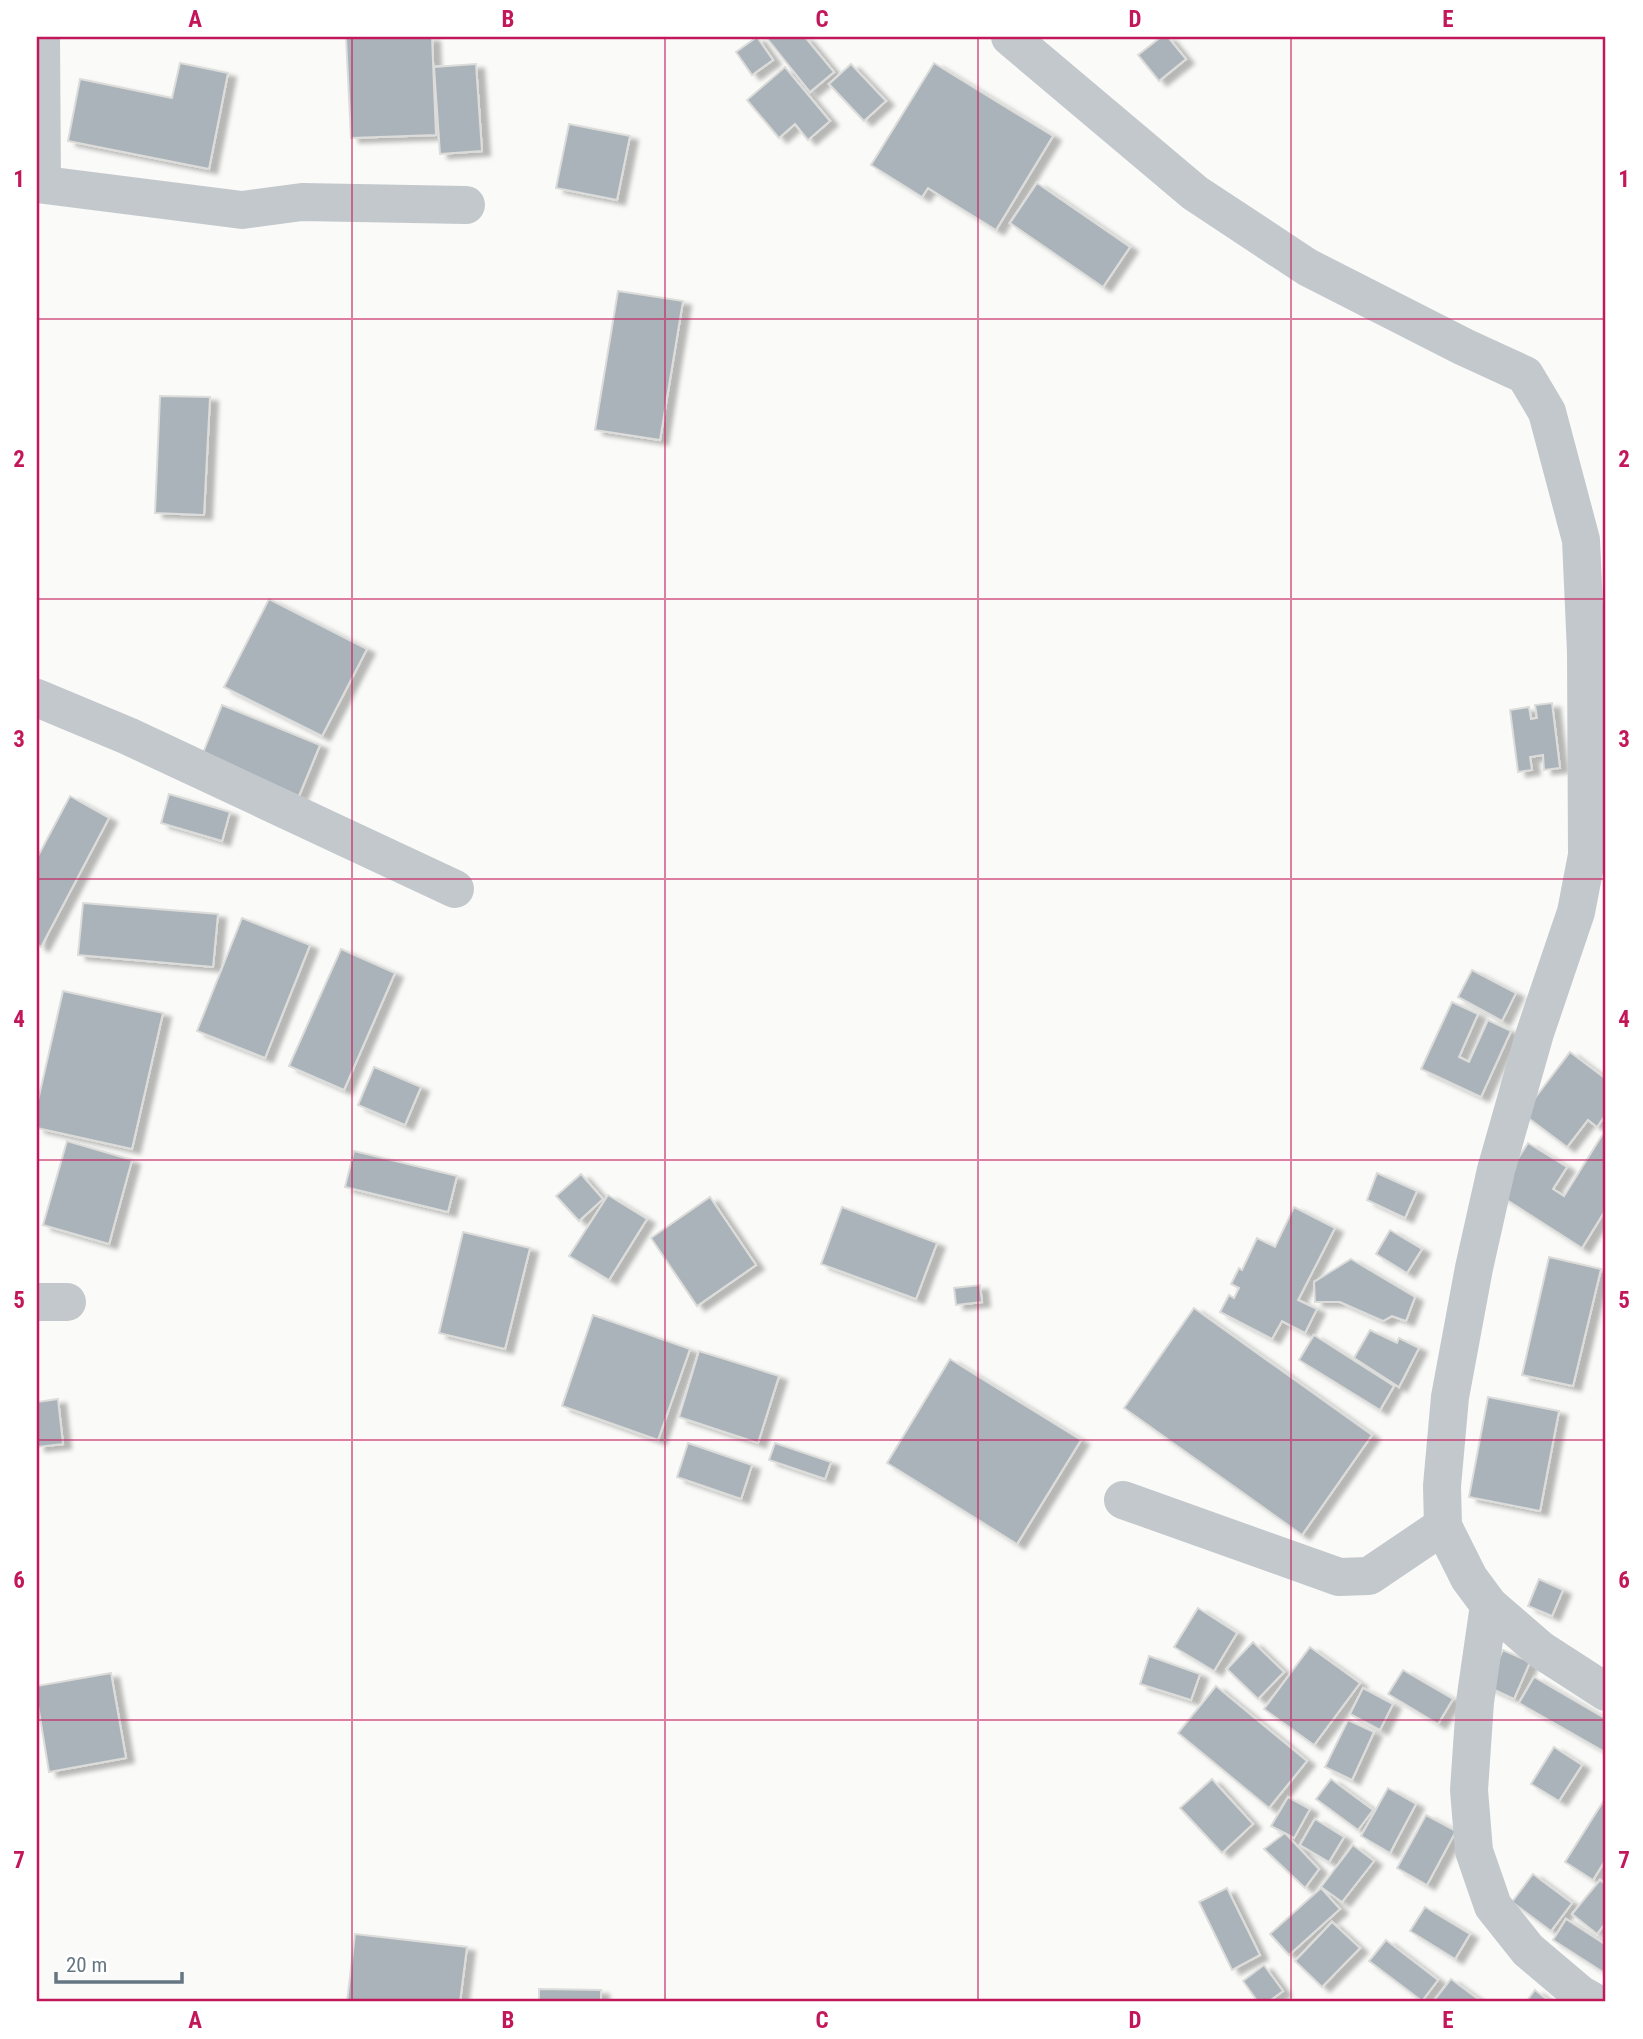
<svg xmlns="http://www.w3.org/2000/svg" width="1643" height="2039" viewBox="0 0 1643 2039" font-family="'Roboto Condensed',sans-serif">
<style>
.building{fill:#aab3b9;stroke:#dcdcda;stroke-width:2;filter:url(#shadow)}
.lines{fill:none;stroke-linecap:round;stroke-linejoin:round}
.minor{stroke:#c3c8cc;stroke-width:38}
.grid{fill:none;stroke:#c2185b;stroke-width:2;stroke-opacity:0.55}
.neatline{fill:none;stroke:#c2185b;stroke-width:2.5}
.grid-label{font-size:23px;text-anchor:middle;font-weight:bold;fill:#c2185b}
</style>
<defs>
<filter id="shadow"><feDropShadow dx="8" dy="4.5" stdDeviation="2" flood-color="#0004"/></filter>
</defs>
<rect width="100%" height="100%" fill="#fafaf8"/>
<g class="building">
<path d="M 346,37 L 432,37 L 436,135 L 351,138 Z"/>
<path d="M 757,37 L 773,60 L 752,75 L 736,52 Z"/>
<path d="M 766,37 L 805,37 L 834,72 L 810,92 Z"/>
<path d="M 1161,37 L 1168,37 L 1186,59 L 1159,81 L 1138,55 Z"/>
<path d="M 180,63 L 228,73 L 209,169 L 68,141 L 80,79 L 172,98 Z"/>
<path d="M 934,63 L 1053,136 L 996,230 L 928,188 L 922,197 L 871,165 Z"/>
<path d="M 476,64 L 482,151 L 440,154 L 434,67 Z"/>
<path d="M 851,64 L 886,101 L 864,121 L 829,84 Z"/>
<path d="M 785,67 L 830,121 L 808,140 L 795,124 L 779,138 L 747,100 Z"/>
<path d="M 569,124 L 630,136 L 617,200 L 556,188 Z"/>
<path d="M 1037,183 L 1130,247 L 1103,287 L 1010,223 Z"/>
<path d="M 618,291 L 683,301 L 660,440 L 595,430 Z"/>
<path d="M 160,396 L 210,397 L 204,515 L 155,513 Z"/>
<path d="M 269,599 L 367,649 L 322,736 L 224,687 Z"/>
<path d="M 1552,703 L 1560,768 L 1544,770 L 1543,755 L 1530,757 L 1532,770 L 1518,772 L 1510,710 L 1529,707 L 1531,719 L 1537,718 L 1535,705 Z"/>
<path d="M 222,705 L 320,745 L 299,796 L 201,758 Z"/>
<path d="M 169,794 L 230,812 L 222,841 L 161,823 Z"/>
<path d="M 70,796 L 109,818 L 41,947 L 37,944 L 37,858 Z"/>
<path d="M 83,903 L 218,914 L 213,967 L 78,955 Z"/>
<path d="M 242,918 L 310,945 L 265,1058 L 197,1031 Z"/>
<path d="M 341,949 L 395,973 L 344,1090 L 289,1066 Z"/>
<path d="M 1472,970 L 1516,993 L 1502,1021 L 1458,997 Z"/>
<path d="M 63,991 L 163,1013 L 132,1149 L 37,1128 L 37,1105 Z"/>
<path d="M 1452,1002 L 1478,1014 L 1459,1057 L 1469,1062 L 1488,1020 L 1511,1031 L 1481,1097 L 1421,1069 Z"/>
<path d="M 1570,1052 L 1606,1079 L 1606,1114 L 1597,1127 L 1588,1120 L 1567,1147 L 1523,1114 Z"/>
<path d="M 374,1067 L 421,1087 L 405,1125 L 358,1105 Z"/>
<path d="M 1606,1129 L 1606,1209 L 1582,1248 L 1496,1193 L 1528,1143 L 1567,1167 L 1553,1189 L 1564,1196 Z"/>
<path d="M 67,1141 L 132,1160 L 109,1244 L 43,1225 Z"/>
<path d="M 354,1151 L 457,1176 L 448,1212 L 345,1187 Z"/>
<path d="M 1377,1173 L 1417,1191 L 1405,1218 L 1367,1200 Z"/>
<path d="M 581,1174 L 603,1199 L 579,1221 L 556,1196 Z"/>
<path d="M 608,1195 L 647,1219 L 609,1280 L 569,1256 Z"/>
<path d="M 710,1197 L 756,1265 L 697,1306 L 651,1238 Z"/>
<path d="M 842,1207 L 937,1243 L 916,1299 L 821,1264 Z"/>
<path d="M 1294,1207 L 1335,1228 L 1298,1300 L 1317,1309 L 1305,1333 L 1282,1321 L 1272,1339 L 1220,1312 L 1229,1295 L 1234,1298 L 1239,1288 L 1231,1284 L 1239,1268 L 1242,1270 L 1257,1238 L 1275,1247 Z"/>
<path d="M 1390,1230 L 1422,1249 L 1407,1273 L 1376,1254 Z"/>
<path d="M 463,1232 L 530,1248 L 505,1349 L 439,1333 Z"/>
<path d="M 1549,1257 L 1601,1269 L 1573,1386 L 1522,1375 Z"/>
<path d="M 1351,1259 L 1415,1297 L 1406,1321 L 1392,1316 L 1383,1321 L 1340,1302 L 1315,1302 L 1314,1282 Z"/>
<path d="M 980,1285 L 982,1302 L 956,1305 L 954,1288 Z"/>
<path d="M 1194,1308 L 1372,1435 L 1302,1535 L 1124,1408 Z"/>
<path d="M 593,1315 L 690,1349 L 658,1440 L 562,1406 Z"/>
<path d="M 1370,1330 L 1397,1343 L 1399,1338 L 1419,1348 L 1399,1387 L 1354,1358 Z"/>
<path d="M 1314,1335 L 1394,1386 L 1380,1410 L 1299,1360 Z"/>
<path d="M 699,1351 L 779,1376 L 758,1443 L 679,1417 Z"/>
<path d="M 950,1359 L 1081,1440 L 1017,1544 L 887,1463 Z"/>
<path d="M 1488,1397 L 1559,1411 L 1540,1511 L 1469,1497 Z"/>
<path d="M 58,1399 L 63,1444 L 37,1447 L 37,1402 Z"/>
<path d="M 688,1443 L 752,1465 L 741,1499 L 677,1477 Z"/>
<path d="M 775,1443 L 831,1462 L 825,1479 L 769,1460 Z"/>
<path d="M 1539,1579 L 1563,1590 L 1552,1616 L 1528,1606 Z"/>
<path d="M 1198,1608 L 1237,1633 L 1214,1671 L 1174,1647 Z"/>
<path d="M 1253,1642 L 1284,1672 L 1258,1699 L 1227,1669 Z"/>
<path d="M 1310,1647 L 1360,1683 L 1314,1745 L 1264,1709 Z"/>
<path d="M 1503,1650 L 1530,1662 L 1514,1699 L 1486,1686 Z"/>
<path d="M 1149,1656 L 1200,1674 L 1191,1700 L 1140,1684 Z"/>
<path d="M 1403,1670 L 1453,1699 L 1438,1724 L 1388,1694 Z"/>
<path d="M 111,1673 L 126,1758 L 49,1772 L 37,1699 L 37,1686 Z"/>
<path d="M 1534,1677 L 1606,1719 L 1605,1752 L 1519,1703 Z"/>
<path d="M 1216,1686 L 1307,1761 L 1269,1808 L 1178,1733 Z"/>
<path d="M 1363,1688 L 1393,1704 L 1380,1730 L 1350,1714 Z"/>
<path d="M 1348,1720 L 1374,1732 L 1352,1780 L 1325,1767 Z"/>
<path d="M 1554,1747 L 1582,1765 L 1559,1801 L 1531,1784 Z"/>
<path d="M 1212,1779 L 1253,1824 L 1222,1853 L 1180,1808 Z"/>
<path d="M 1331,1779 L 1373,1810 L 1358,1830 L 1316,1799 Z"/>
<path d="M 1388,1788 L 1416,1804 L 1390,1853 L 1361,1836 Z"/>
<path d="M 1288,1797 L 1310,1809 L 1294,1838 L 1271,1826 Z"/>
<path d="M 1606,1797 L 1606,1859 L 1593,1880 L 1565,1862 Z"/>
<path d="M 1426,1815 L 1456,1831 L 1427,1885 L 1397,1868 Z"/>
<path d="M 1315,1819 L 1344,1837 L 1329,1862 L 1300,1845 Z"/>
<path d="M 1285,1833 L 1319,1869 L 1305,1888 L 1264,1849 Z"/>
<path d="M 1353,1845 L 1374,1861 L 1342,1902 L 1321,1887 Z"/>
<path d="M 1533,1874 L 1572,1903 L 1551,1931 L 1512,1902 Z"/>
<path d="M 1600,1880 L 1606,1885 L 1606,1922 L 1597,1934 L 1572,1914 Z"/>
<path d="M 1227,1888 L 1260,1955 L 1232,1970 L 1199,1902 Z"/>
<path d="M 1321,1888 L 1340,1909 L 1289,1955 L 1270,1934 Z"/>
<path d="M 1425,1907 L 1470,1934 L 1455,1959 L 1410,1931 Z"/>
<path d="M 1566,1919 L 1606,1945 L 1606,1974 L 1553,1940 Z"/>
<path d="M 1332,1922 L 1360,1948 L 1322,1987 L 1295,1961 Z"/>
<path d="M 355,1934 L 467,1947 L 460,2002 L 347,2002 Z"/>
<path d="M 1386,1940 L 1438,1980 L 1422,2001 L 1369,1961 Z"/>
<path d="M 1264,1965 L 1283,1991 L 1268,2002 L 1258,2002 L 1243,1981 Z"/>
<path d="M 1451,1979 L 1482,2002 L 1433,2002 Z"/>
<path d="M 539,1989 L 601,1990 L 601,2002 L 539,2002 Z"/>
<path d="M 1535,1990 L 1550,2002 L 1526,2002 Z"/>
</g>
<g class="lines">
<g class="minor">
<path d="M 41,37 L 42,184"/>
<path d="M 1010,37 L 1195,193 L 1307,267 L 1464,347 L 1525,375 L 1547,412 L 1581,540 L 1586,652 L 1587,855 L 1576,912 L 1535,1033 L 1496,1170 L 1474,1268 L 1450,1397 L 1442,1486 L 1443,1526 L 1469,1578 L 1489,1605 L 1541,1650 L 1606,1692"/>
<path d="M 37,184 L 242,210 L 302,202 L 466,205"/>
<path d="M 37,698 L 128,736 L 455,889"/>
<path d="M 37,1302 L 67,1302"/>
<path d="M 1123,1500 L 1339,1577 L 1369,1576 L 1443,1526"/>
<path d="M 1489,1605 L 1475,1702 L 1469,1790 L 1474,1851 L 1493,1906 L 1528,1950 L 1580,1994 L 1594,2002"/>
</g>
</g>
<path class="grid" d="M 352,37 L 352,2002M 665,37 L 665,2002M 978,37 L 978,2002M 1291,37 L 1291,2002M 37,319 L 1606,319M 37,599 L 1606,599M 37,879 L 1606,879M 37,1160 L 1606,1160M 37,1440 L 1606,1440M 37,1720 L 1606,1720"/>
<rect width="1643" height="2039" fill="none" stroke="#ffffff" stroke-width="77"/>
<path d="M56 1972v10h126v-10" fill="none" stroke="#657683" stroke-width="3.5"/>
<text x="66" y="1972" font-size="21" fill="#657683" stroke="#ffffff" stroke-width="5" paint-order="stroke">20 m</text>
<rect x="38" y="38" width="1566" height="1962" class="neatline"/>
<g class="grid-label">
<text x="195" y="27">A</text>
<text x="508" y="27">B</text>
<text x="822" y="27">C</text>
<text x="1135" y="27">D</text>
<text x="1448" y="27">E</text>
<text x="19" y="187">1</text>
<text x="1624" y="187">1</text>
<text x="19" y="467">2</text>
<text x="1624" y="467">2</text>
<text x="19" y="747">3</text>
<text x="1624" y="747">3</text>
<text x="19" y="1027">4</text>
<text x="1624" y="1027">4</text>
<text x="19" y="1308">5</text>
<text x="1624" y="1308">5</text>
<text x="19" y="1588">6</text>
<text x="1624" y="1588">6</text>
<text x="19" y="1868">7</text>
<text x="1624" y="1868">7</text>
<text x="195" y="2028">A</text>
<text x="508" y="2028">B</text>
<text x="822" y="2028">C</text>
<text x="1135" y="2028">D</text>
<text x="1448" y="2028">E</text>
</g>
</svg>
